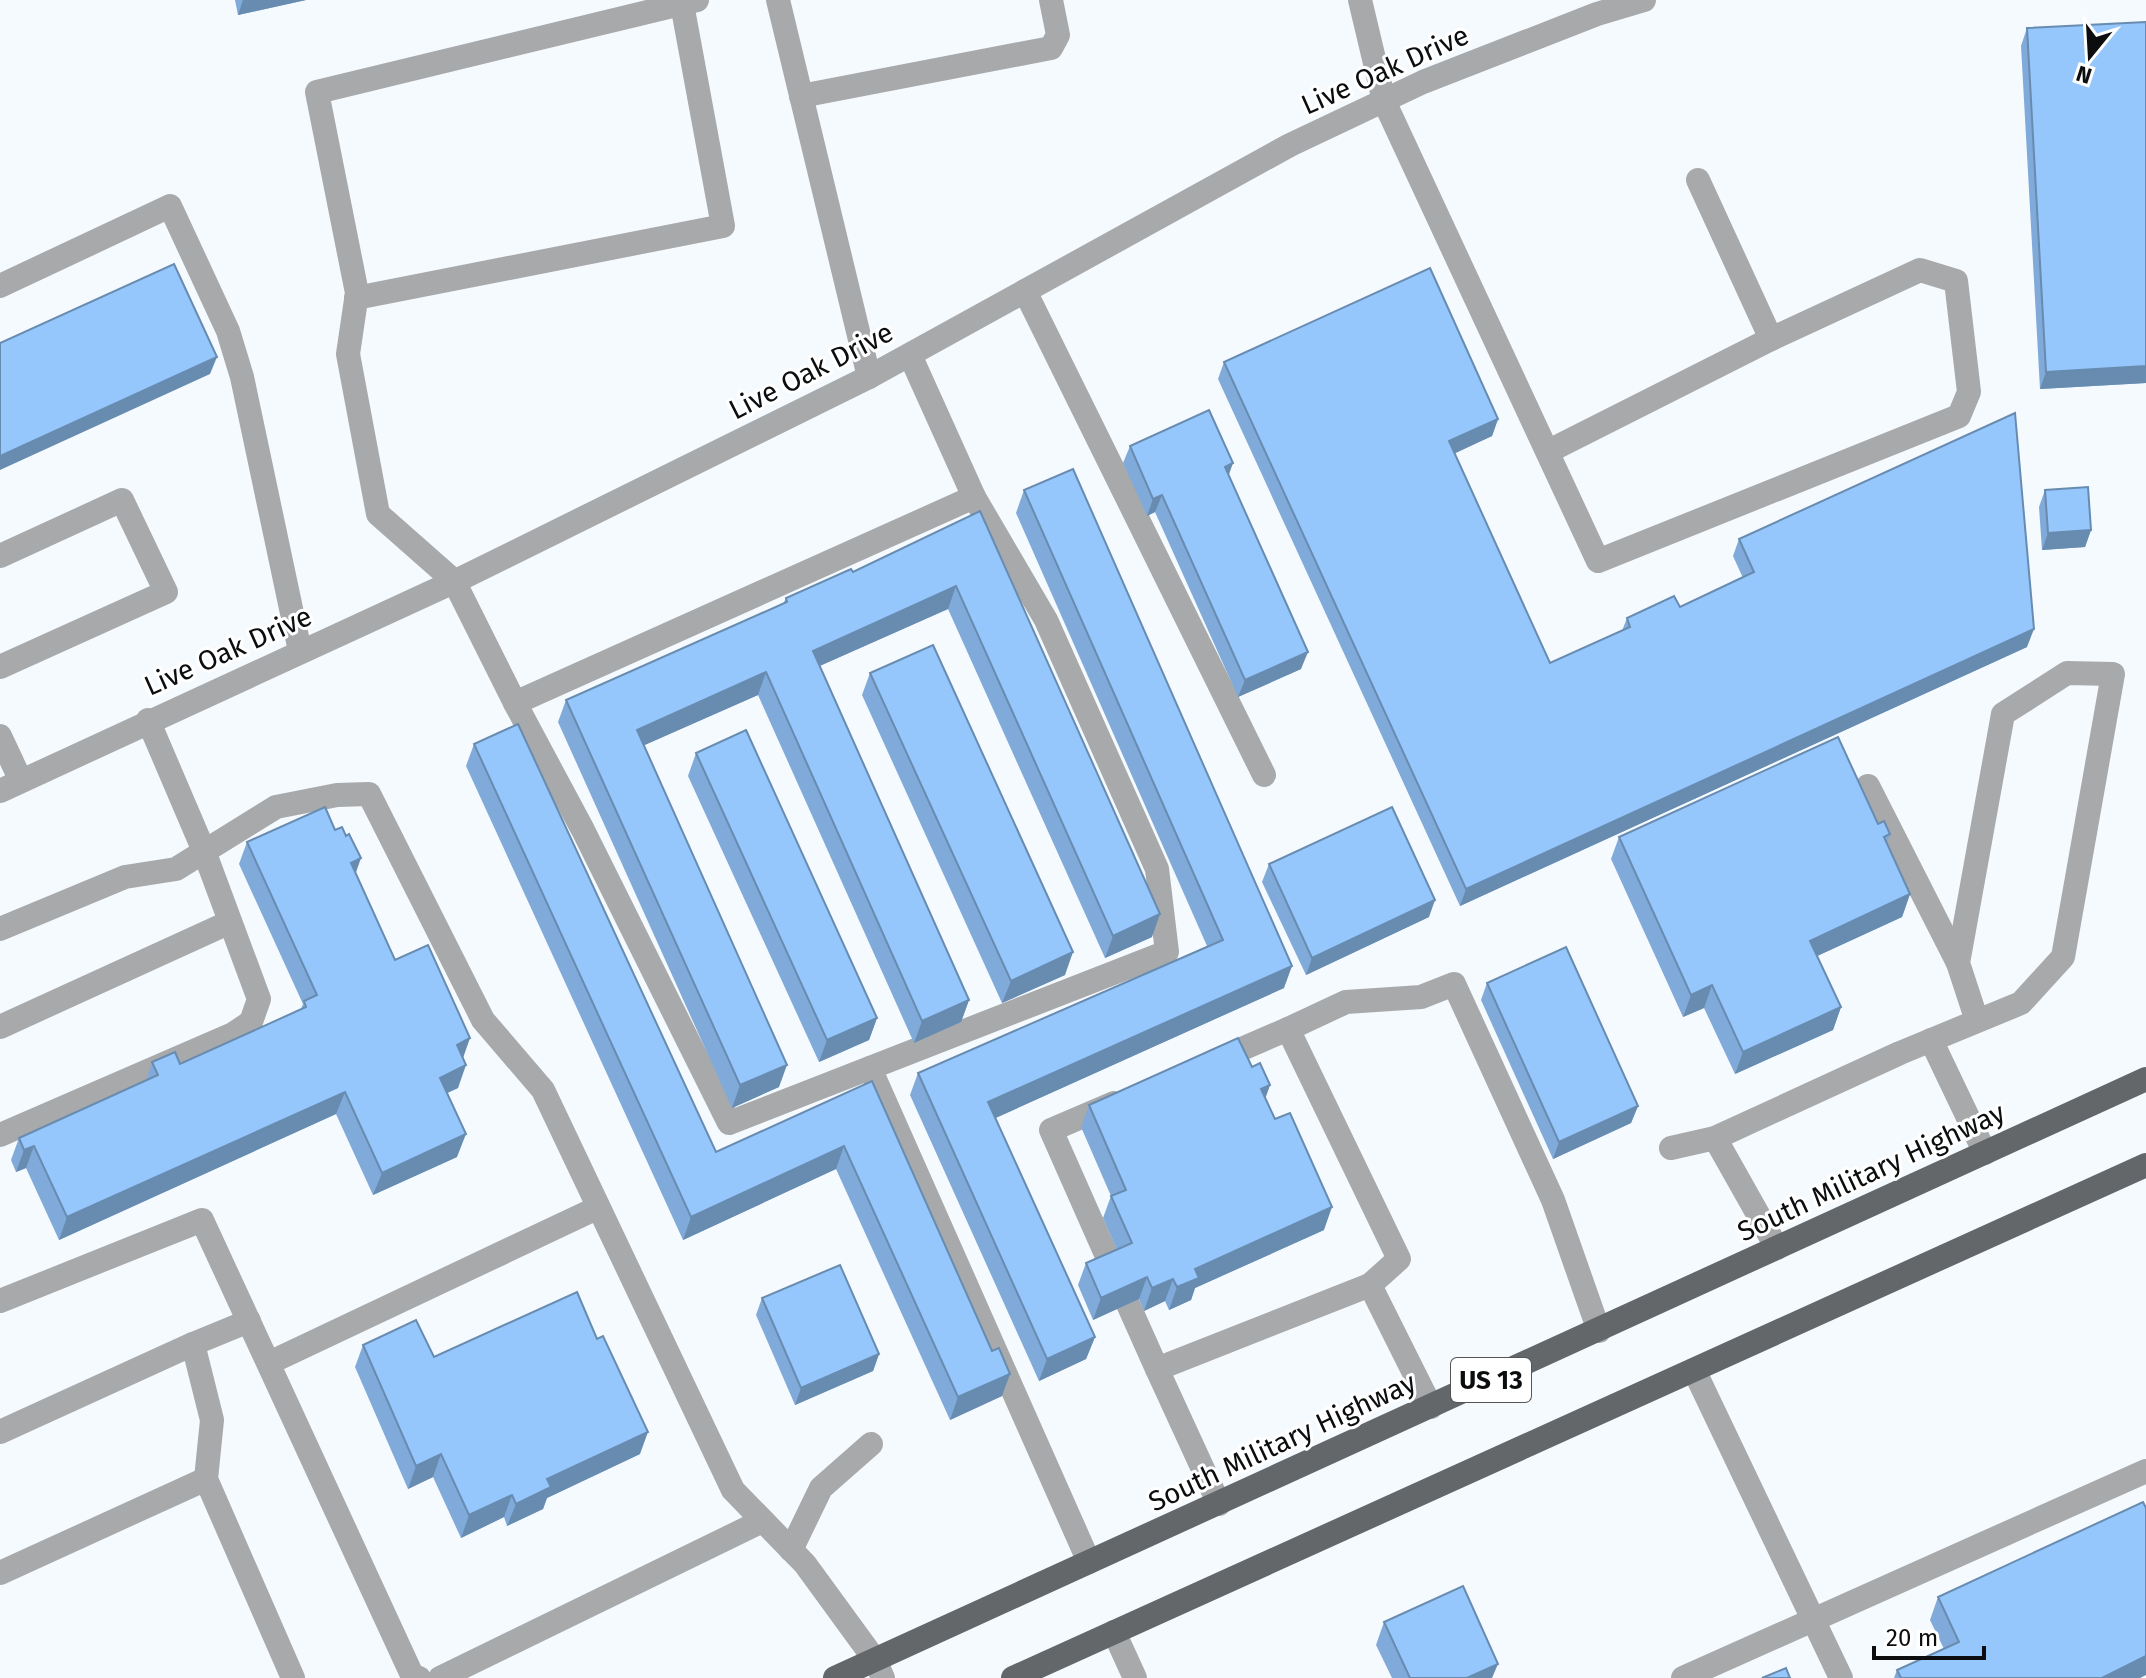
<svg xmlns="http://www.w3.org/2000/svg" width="2146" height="1678" viewBox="0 0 2146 1678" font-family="'Fira Sans',sans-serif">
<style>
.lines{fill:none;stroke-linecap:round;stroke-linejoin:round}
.minor{stroke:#a7a9ab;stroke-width:24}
.major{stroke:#64676a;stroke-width:24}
.wall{fill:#80aad9}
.shaded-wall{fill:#688bb0}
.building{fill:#95c6fc;stroke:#688bb0;stroke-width:2}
.labels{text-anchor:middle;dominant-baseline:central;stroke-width:6;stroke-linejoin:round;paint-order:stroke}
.shield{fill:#fff;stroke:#545656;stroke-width:2}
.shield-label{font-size:26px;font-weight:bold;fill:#0b0d0e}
.street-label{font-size:28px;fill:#0b0d0e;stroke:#fff}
</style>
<rect width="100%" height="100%" fill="#f5faff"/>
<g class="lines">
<g class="minor">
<path d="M 697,0 L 317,92 L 357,293 L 348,354 L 378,514 L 454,581 L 515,703 L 974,497 L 910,355"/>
<path d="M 778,0 L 869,377"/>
<path d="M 1360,0 L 1384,101 L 1598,561 L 1959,416 L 1969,392 L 1956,281 L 1920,270 L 1771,339 L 1549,451"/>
<path d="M 801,96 L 1051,48 L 1058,35 L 1051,0"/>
<path d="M 1698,180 L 1771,339"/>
<path d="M 0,286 L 170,206 L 228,331 L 242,377 L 300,651"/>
<path d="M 1025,291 L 1264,775"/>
<path d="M 356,298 L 723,226 L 682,4"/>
<path d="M 0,556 L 122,500 L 166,592 L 0,667"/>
<path d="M 515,703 L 583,830 L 729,1123 L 1167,952 L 1157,869 L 1046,620 L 974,497"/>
<path d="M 0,736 L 21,781"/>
<path d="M 1868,786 L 1958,963"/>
<path d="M 0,791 L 462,578 L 869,377 L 1290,145 L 1423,82 L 1597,14 L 1644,0"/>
<path d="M 0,929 L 125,877 L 176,869 L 276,807 L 337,795 L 369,794 L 483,1020 L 543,1090 L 733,1490 L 805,1564 L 875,1660 L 883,1678"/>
<path d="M 0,1027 L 230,922"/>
<path d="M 1288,1029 L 1346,1002 L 1421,997 L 1454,984 L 1553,1200 L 1599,1331"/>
<path d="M 1931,1040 L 1985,1153"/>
<path d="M 1214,1061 L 1288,1029 L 1399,1259 L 1370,1285"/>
<path d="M 870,1068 L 1089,1562"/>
<path d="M 0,1135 L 233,1034 L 251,1022 L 259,999 L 204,851 L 148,720"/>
<path d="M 1715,1138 L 1777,1248"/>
<path d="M 1671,1148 L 1715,1138 L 1900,1053 L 2021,1003 L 2063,957 L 2113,674 L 2067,673 L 2003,714 L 1958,963 L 1977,1021"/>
<path d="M 1113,1270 L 1051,1130 L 1114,1103"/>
<path d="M 0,1301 L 202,1220 L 412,1675 L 419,1678"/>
<path d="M 1128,1304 L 1157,1369"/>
<path d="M 193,1344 L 249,1321"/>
<path d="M 269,1363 L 597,1208"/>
<path d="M 1694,1370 L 1841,1678"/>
<path d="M 0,1432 L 193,1344 L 212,1420 L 206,1479 L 293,1678"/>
<path d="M 1219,1504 L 1157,1369 L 1370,1285 L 1431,1407"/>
<path d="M 791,1550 L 821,1488 L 871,1444"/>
<path d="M 0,1573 L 206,1479"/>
<path d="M 1114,1632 L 1135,1678"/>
<path d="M 440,1678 L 762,1521"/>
<path d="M 1683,1678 L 2146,1471"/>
</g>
<g class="major">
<path d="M 835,1678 L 2146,1079"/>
<path d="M 1013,1678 L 2146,1165"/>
</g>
</g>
<g class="wall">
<path d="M 235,0 L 306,0 L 238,15 Z"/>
<path d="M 2027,28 L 2146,383 L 2040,389 L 2021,46 Z"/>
<path d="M 1224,362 L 1498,419 L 1492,436 L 1454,453 L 1550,663 L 1622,631 L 1627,618 L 1680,607 L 1743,578 L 1733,556 L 1739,539 L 2027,647 L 1460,906 L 1218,379 Z"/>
<path d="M 1130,446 L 1229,475 L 1301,669 L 1238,697 L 1155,512 L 1147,516 L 1123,463 Z"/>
<path d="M 1024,490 L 1284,988 L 995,1118 L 1095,1337 L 1086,1359 L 1039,1381 L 910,1095 L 918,1073 L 1207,946 L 1016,513 Z"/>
<path d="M 2045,490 L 2091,530 L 2085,547 L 2042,550 L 2039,507 Z"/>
<path d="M 980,511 L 1152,937 L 1105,958 L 948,609 L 819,666 L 969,1000 L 961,1022 L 914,1043 L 758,695 L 644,745 L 779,1087 L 732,1108 L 558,722 L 566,700 L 783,604 L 786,598 L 853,572 Z"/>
<path d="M 870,673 L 1065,975 L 1002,1003 L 862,695 Z"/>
<path d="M 474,744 L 716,1152 L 872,1081 L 992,1351 L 1002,1396 L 950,1420 L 836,1169 L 683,1240 L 466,766 Z"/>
<path d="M 696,753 L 877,1018 L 869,1040 L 819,1062 L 688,776 Z"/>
<path d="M 1878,824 L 1890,834 L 1887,843 L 1910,894 L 1902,917 L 1817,956 L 1841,1007 L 1833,1030 L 1735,1074 L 1704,1008 L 1683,1017 L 1611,859 L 1619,837 Z"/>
<path d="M 335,830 L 395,960 L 463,1058 L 458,1088 L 447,1093 L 457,1157 L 373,1195 L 336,1114 L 59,1240 L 26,1168 L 16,1172 L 11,1160 L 19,1138 L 146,1081 L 152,1062 L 180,1064 L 301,1009 L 303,1004 L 239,864 L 247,842 Z"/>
<path d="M 1269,864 L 1429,917 L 1306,975 L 1262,882 Z"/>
<path d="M 1487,983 L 1638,1106 L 1631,1123 L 1553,1159 L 1481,1000 Z"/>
<path d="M 1252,1067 L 1270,1085 L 1265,1098 L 1324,1230 L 1195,1288 L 1191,1300 L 1169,1310 L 1165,1301 L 1144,1311 L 1139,1299 L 1093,1320 L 1078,1285 L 1086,1263 L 1117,1250 L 1103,1218 L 1111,1196 L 1081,1127 L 1089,1105 Z"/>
<path d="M 762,1298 L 879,1354 L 873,1371 L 795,1405 L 756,1315 Z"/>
<path d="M 363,1345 L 434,1357 L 640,1454 L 547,1498 L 543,1509 L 507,1526 L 504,1517 L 461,1538 L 433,1477 L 408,1489 L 355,1367 Z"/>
<path d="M 1938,1597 L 2140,1678 L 1894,1678 L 1897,1670 L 1944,1649 L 1930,1620 Z"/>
<path d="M 1384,1622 L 1492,1678 L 1392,1678 L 1376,1645 Z"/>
</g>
<g class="shaded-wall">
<path d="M 243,0 L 306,0 L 238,15 Z"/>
<path d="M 217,357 L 210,374 L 0,470 L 0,456 Z"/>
<path d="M 2146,366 L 2146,383 L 2040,389 L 2046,372 Z"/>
<path d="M 1498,419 L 1492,436 L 1443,459 L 1449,441 Z"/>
<path d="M 1233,463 L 1227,480 L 1225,467 Z"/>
<path d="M 1162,495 L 1155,512 L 1147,516 L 1153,499 Z"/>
<path d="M 2091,530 L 2085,547 L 2042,550 L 2048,533 Z"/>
<path d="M 956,586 L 948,609 L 804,673 L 813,651 Z"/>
<path d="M 2034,629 L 2027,647 L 1460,906 L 1466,889 Z"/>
<path d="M 1308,652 L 1301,669 L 1238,697 L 1245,680 Z"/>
<path d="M 766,672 L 758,695 L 629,752 L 637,730 Z"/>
<path d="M 361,858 L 353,881 L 351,863 Z"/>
<path d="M 1910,894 L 1902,917 L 1802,963 L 1810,941 Z"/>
<path d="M 1435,900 L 1429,917 L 1306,975 L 1312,958 Z"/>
<path d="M 1160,914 L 1152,937 L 1105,958 L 1113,936 Z"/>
<path d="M 1073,952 L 1065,975 L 1002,1003 L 1011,981 Z"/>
<path d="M 1292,966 L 1284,988 L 980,1125 L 988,1102 Z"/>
<path d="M 1712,985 L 1704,1008 L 1683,1017 L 1691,995 Z"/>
<path d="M 969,1000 L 961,1022 L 914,1043 L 922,1021 Z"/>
<path d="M 1841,1007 L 1833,1030 L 1735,1074 L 1743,1052 Z"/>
<path d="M 877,1018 L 869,1040 L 819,1062 L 827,1040 Z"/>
<path d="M 470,1038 L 462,1061 L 457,1045 Z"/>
<path d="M 466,1065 L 458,1088 L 432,1100 L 440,1078 Z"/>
<path d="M 787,1065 L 779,1087 L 732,1108 L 740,1085 Z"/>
<path d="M 1270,1085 L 1262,1108 L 1261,1089 Z"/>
<path d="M 345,1092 L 336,1114 L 59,1240 L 67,1217 Z"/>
<path d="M 1638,1106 L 1631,1123 L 1553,1159 L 1559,1142 Z"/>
<path d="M 466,1134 L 457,1157 L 373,1195 L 382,1173 Z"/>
<path d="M 34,1146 L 26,1168 L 16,1172 L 24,1150 Z"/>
<path d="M 844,1146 L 836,1169 L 683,1240 L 691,1217 Z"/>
<path d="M 1332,1207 L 1324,1230 L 1195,1288 L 1191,1300 L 1169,1310 L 1177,1287 L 1195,1269 Z"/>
<path d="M 1147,1277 L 1139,1299 L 1093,1320 L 1101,1298 Z"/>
<path d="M 1173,1279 L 1165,1301 L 1144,1311 L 1152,1288 Z"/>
<path d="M 1095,1337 L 1086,1359 L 1039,1381 L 1047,1359 Z"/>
<path d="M 879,1354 L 873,1371 L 795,1405 L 801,1388 Z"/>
<path d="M 1010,1374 L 1002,1396 L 950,1420 L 958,1397 Z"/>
<path d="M 648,1432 L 640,1454 L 547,1498 L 543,1509 L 507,1526 L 516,1504 L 547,1479 Z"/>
<path d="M 441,1454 L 433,1477 L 408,1489 L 416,1466 Z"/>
<path d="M 512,1495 L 504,1517 L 461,1538 L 469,1515 Z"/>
<path d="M 2146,1656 L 2146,1675 L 2140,1678 L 2101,1678 Z"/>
<path d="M 1498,1664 L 1492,1678 L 1467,1678 Z"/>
</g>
<g class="building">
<path d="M 2146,22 L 2146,366 L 2046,372 L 2027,28 Z"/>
<path d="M 174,264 L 217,357 L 0,456 L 0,343 Z"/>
<path d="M 1430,268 L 1498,419 L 1449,441 L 1550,663 L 1630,627 L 1627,618 L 1674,596 L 1680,607 L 1754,572 L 1739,539 L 2015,413 L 2034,629 L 1466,889 L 1224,362 Z"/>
<path d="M 1209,410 L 1233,463 L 1225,467 L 1308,652 L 1245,680 L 1162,495 L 1153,499 L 1130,446 Z"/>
<path d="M 1073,469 L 1292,966 L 988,1102 L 1095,1337 L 1047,1359 L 918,1073 L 1223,940 L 1024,490 Z"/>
<path d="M 2088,487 L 2091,530 L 2048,533 L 2045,490 Z"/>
<path d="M 980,511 L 1160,914 L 1113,936 L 956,586 L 813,651 L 969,1000 L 922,1021 L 766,672 L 637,730 L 787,1065 L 740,1085 L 566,700 L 787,602 L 786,598 L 851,569 L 853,572 Z"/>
<path d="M 933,645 L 1073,952 L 1011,981 L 870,673 Z"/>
<path d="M 518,724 L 716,1152 L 872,1081 L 992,1351 L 999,1348 L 1010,1374 L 958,1397 L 844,1146 L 691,1217 L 474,744 Z"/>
<path d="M 746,730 L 877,1018 L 827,1040 L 696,753 Z"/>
<path d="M 1838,737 L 1878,824 L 1884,821 L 1890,834 L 1884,837 L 1910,894 L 1810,941 L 1841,1007 L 1743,1052 L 1712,985 L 1691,995 L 1619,837 Z"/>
<path d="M 325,807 L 335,830 L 342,827 L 346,836 L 349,834 L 361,858 L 351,863 L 395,960 L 428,945 L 470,1038 L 457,1045 L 466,1065 L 440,1078 L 466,1134 L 382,1173 L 345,1092 L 67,1217 L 34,1146 L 24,1150 L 19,1138 L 158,1075 L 152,1062 L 175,1052 L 180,1064 L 306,1007 L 304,1001 L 317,995 L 247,842 Z"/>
<path d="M 1392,807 L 1435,900 L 1312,958 L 1269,864 Z"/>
<path d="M 1566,947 L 1638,1106 L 1559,1142 L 1487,983 Z"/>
<path d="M 1238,1038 L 1252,1067 L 1260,1063 L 1270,1085 L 1261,1089 L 1275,1119 L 1290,1113 L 1332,1207 L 1195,1269 L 1199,1278 L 1177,1287 L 1173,1279 L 1152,1288 L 1147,1277 L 1101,1298 L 1086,1263 L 1132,1243 L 1111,1196 L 1126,1190 L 1089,1105 Z"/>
<path d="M 840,1265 L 879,1354 L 801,1388 L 762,1298 Z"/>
<path d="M 577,1292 L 597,1339 L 603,1336 L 648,1432 L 547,1479 L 551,1487 L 516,1504 L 512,1495 L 469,1515 L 441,1454 L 416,1466 L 363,1345 L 416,1320 L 434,1357 Z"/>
<path d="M 2143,1502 L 2146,1508 L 2146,1656 L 2102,1678 L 1901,1678 L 1897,1670 L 1959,1642 L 1938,1597 Z"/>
<path d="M 1463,1586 L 1498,1664 L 1467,1678 L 1410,1678 L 1384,1622 Z"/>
<path d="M 1786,1668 L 1790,1678 L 1762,1678 Z"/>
</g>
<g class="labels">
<rect class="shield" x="1451" y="1358" width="80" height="44" rx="6"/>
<g class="shield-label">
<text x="1491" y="1380">US 13</text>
</g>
<g class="street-label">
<text transform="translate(1385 70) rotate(-24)">Live Oak Drive</text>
<text transform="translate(811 371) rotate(-27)">Live Oak Drive</text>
<text transform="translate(228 651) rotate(-24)">Live Oak Drive</text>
<text transform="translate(1871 1172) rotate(-25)">South Military Highway</text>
<text transform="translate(1282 1442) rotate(-25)">South Military Highway</text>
</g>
</g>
<g transform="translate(2090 56) rotate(198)" stroke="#ffffff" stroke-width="6" paint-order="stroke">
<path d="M0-6L14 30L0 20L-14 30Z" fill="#0b0d0e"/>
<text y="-12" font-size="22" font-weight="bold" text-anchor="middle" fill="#0b0d0e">N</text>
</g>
<path d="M1874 1646v12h110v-12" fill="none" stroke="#0b0d0e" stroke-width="4"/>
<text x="1886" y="1646" font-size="24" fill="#0b0d0e" stroke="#ffffff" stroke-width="6" paint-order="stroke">20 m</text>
</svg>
